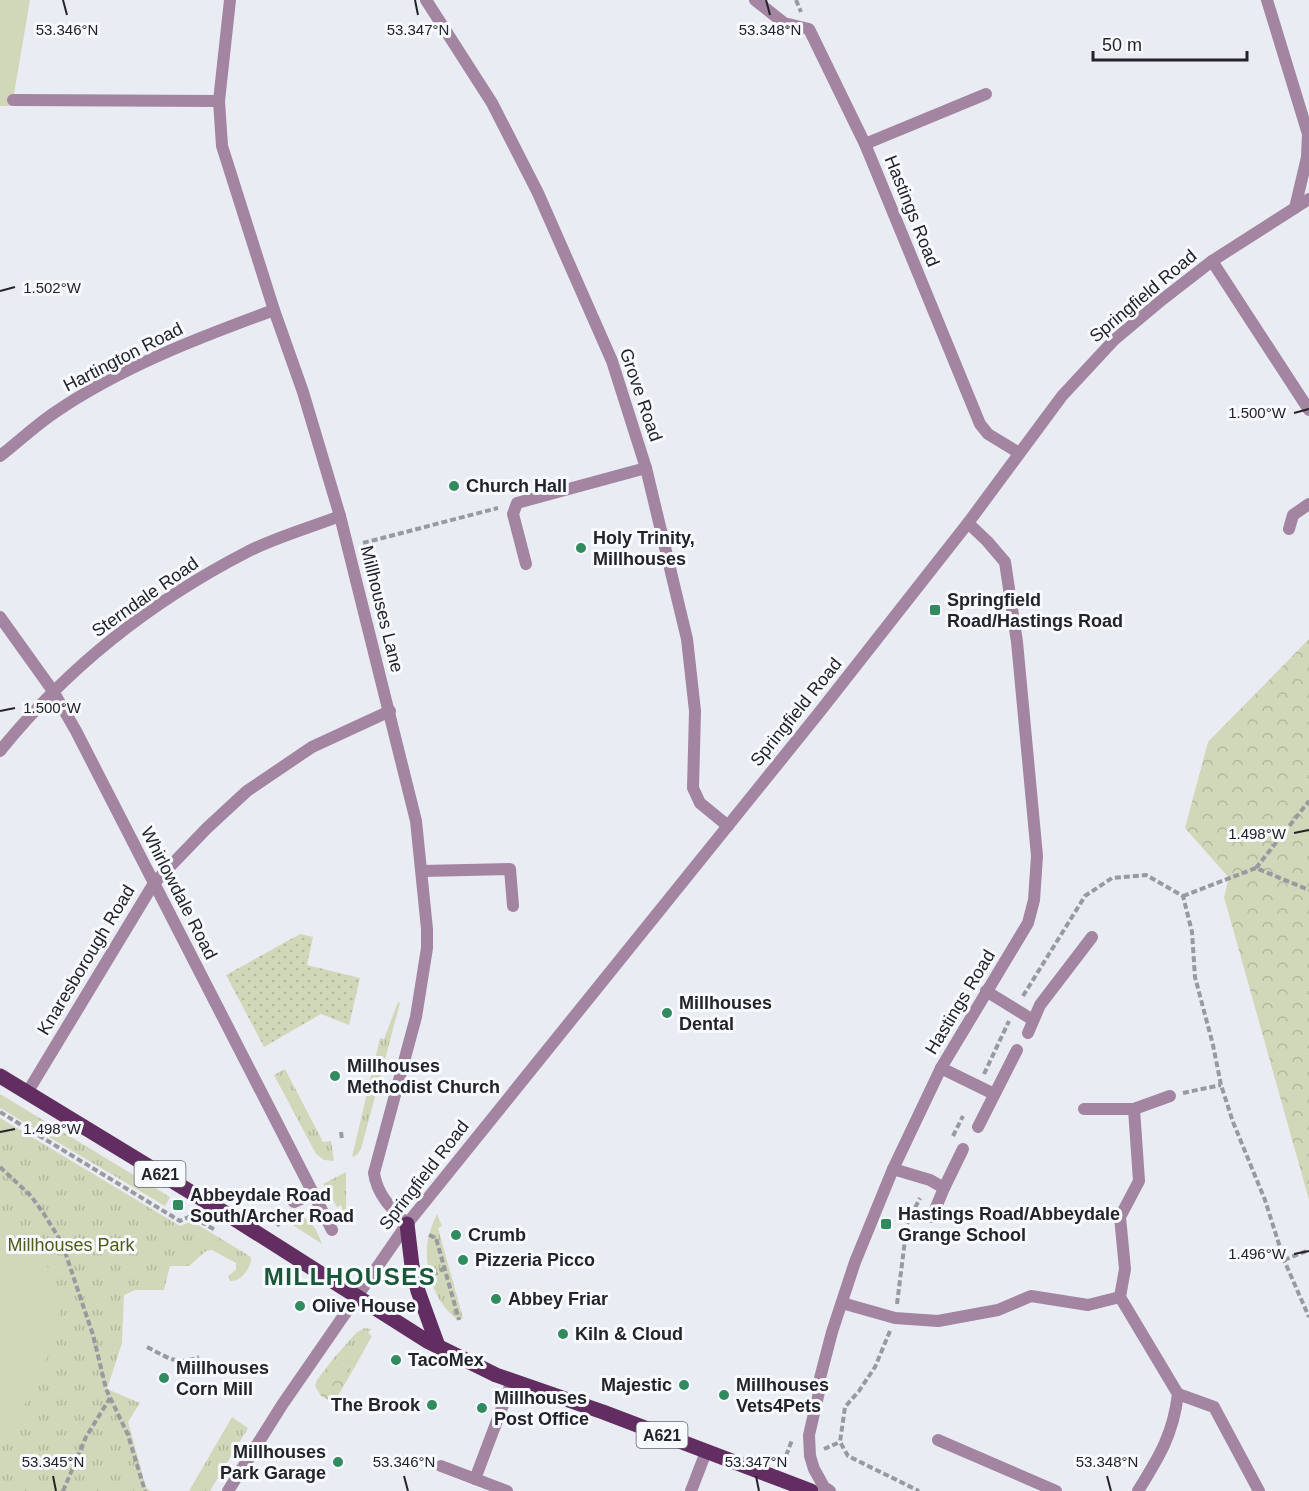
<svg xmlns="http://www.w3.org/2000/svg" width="1309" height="1491" viewBox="0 0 1309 1491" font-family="Arial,sans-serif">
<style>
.grass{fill:url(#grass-tufts)}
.forest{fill:url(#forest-crowns)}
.garden{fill:url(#garden-dots)}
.pitch{fill:#d0d8b9}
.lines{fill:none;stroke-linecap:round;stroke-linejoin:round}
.path{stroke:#979a9e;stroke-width:4;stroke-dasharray:6 3;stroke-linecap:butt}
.service{stroke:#a384a1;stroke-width:12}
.minor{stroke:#a384a1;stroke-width:12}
.tertiary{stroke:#a384a1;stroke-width:12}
.primary{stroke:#622e61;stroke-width:15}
.ticks{fill:none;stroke:#232427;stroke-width:2}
.poi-dot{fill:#328a5f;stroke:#f7faff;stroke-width:2}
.labels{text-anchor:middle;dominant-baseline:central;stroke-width:6;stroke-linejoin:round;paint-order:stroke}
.shield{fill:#f7faff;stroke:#636468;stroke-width:1.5}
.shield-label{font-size:16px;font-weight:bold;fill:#232427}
.street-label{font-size:18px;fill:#232427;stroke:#f7faff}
.poi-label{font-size:18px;font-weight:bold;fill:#232427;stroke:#f7faff;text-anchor:start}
.park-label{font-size:18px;fill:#4f5c18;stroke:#f7faff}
.district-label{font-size:24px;font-weight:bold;letter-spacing:1.5px;fill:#1a5739;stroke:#f7faff}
.ticks-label{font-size:15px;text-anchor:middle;fill:#232427;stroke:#f7faff;stroke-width:6;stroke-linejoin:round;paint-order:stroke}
</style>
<defs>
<pattern id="grass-tufts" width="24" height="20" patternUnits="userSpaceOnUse" patternTransform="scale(1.5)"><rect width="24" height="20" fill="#d0d8b9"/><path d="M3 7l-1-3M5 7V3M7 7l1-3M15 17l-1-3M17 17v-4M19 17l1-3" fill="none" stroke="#b2b99f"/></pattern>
<pattern id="forest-crowns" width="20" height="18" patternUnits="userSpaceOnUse" patternTransform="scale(1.5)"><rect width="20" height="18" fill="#d0d8b9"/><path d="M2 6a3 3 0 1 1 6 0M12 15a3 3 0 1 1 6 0" fill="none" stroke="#b2b99f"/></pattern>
<pattern id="garden-dots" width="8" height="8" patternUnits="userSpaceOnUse" patternTransform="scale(1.5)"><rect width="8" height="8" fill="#d0d8b9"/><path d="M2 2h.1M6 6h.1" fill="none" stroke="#b2b99f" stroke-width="1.8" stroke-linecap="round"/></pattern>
</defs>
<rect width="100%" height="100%" fill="#e9edf3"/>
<g class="grass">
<path d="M 398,1002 L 400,1003 L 361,1149 L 357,1155 L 352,1157 L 380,1038 L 384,1039 Z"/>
<path d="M 285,1069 L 323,1142 L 331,1141 L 334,1161 L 324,1160 L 316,1154 L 274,1075 Z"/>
<path d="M 0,1094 L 170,1197 L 165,1206 L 0,1108 Z"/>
<path d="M 0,1118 L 180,1226 L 192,1221 L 251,1257 C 252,1267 241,1282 230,1281 L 228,1276 L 236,1270 L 236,1263 L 212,1250 L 206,1251 L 189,1266 L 170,1266 L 164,1290 L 135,1290 L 124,1295 L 122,1343 L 107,1389 L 140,1403 L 128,1422 L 146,1487 L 150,1491 L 0,1491 Z"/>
<path d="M 346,1172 L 346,1220 L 341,1205 L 337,1207 L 323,1184 Z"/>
<path d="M 437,1214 L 442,1226 L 438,1228 L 463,1318 L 459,1320 C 436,1306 425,1272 427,1246 C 428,1235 432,1225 437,1214 Z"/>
<path d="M 289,1215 C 310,1215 315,1226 322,1244 L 288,1222 Z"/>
<path d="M 365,1328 L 371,1329 L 368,1333 L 372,1336 L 353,1370 L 333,1359 L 357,1332 Z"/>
<path d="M 232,1417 L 248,1428 L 210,1491 L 189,1491 Z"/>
</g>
<g class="forest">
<path d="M 1309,639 L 1309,1200 L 1224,897 L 1229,878 L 1185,828 L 1208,742 Z"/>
<path d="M 333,1359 L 353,1370 L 336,1399 L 328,1400 L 321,1396 L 315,1386 L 317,1380 Z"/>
</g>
<path class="garden" d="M 300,934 L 313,937 L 307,965 L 360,978 L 349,1025 L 321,1014 L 264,1047 L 226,975 Z"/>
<g class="pitch">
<path d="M 0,0 L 30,0 L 12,106 L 0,106 Z"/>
<path d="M 0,1211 C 11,1221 28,1233 37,1245 C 44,1256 59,1293 59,1306 C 60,1350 20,1411 0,1450 Z"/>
</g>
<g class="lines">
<g class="path">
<path d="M 796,0 L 801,12"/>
<path d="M 363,543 L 498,508"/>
<path d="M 1256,868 L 1309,801"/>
<path d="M 1183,896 L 1256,868 L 1309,890"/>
<path d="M 1023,996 L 1085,896 L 1112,878 L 1146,875 L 1183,896 L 1192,932 L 1195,977 L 1213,1045 L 1221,1085 L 1233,1122 L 1265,1200 L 1284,1260 L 1309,1317"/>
<path d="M 984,1074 L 1009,1021"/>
<path d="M 1183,1093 L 1221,1085"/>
<path d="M 0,1112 L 180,1221 L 191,1216 L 215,1230"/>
<path d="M 341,1132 L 342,1139"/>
<path d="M 953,1136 L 963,1116"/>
<path d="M 0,1167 L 31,1196 L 44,1214 L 62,1243 L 93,1335 L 106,1389 L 128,1435 L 145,1491"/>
<path d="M 277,1226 L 287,1213"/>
<path d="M 429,1235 L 436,1238 L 459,1320"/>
<path d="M 1284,1260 L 1309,1250"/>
<path d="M 432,1275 L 445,1268"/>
<path d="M 897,1304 L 907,1224 L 920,1198"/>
<path d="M 890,1331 L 875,1367 L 859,1391 L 845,1407 L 840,1442 L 848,1456 L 919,1491"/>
<path d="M 147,1347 C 167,1357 177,1366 199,1357"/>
<path d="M 824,1449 L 840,1442"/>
<path d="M 783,1464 L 792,1440"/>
<path d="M 63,1491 L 86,1437 L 110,1398"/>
</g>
<g class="service">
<path d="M 13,100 L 219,101"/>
<path d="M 526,564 L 513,514 L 517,503 L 646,468"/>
<path d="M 422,871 L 510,869 L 513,906"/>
<path d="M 986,991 L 1033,1020"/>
<path d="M 1028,1033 L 1040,1005 L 1092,937"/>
<path d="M 941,1068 L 994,1094"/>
<path d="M 978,1127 L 1017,1050"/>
<path d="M 893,1169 L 930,1180 L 944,1188 L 932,1217"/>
<path d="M 944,1188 L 963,1149"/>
<path d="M 1178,1394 L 1214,1407 L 1259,1491"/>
<path d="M 441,1466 L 507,1491"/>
<path d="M 475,1479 L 512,1381"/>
</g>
<g class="minor">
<path d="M 426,0 L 492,103 L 538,193 L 612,361 L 646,468 L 687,639 L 695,711 L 693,788 L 700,803 L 728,826"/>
<path d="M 755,0 L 784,23 L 809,29 L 865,144 L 980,424 L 988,434 L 1019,453"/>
<path d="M 1267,0 L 1308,134 L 1307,157 L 1295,208"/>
<path d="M 865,144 L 986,94"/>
<path d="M 1212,261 L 1309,410"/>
<path d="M 0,456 C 18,442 35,426 54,413 C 121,367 198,338 274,310"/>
<path d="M 1289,529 L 1293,515 L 1309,504"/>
<path d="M 0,617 L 53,691 L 76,731 L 332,1230"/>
<path d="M 0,751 C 67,668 152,601 247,552 C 276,537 309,528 340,516"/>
<path d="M 27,1093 L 154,883 L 207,828 L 247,791 L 312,747 L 390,711"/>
<path d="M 1084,1109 L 1134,1109 L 1170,1096"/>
<path d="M 1134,1109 L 1139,1181 L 1120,1217 L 1125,1269 L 1120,1297 L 1178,1394 C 1173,1435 1159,1457 1138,1491"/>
<path d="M 294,1202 L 312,1194"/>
<path d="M 407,1224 L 818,714 L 968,523 L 1062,396 L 1114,340 L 1163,299 L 1212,261 L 1309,199"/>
<path d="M 842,1303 L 895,1318 L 938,1321 L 998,1310 L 1031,1296 L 1088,1305 L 1120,1297"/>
<path d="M 938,1440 L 1056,1491"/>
<path d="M 691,1491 L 706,1452"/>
<path d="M 830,1491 L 824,1487 L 814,1469 L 810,1456 L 809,1435 L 819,1392 L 819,1382 L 832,1332 L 855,1262 L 893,1169 L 941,1068 L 1028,923 L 1034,900 L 1037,856 L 1017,642 L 1005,562 L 987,541 L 968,523"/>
</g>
<path class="tertiary" d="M 228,1491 L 282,1405 L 407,1224 C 392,1209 377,1195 374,1173 L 416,1017 L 427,948 L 427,929 L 416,821 L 340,516 L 303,392 L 274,310 L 222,146 L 219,101 L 230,0"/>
<g class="primary">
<path d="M 0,1076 L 230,1216 L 427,1341 L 496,1375 L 603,1412 L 811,1491"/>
<path d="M 407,1224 L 412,1266 L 418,1291 L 438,1346"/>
</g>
</g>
<path class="ticks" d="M 63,0 L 67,15M 415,0 L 418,15M 766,0 L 770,15M 0,291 L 15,287M 1294,413 L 1309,409M 0,711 L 15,708M 1294,833 L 1309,830M 0,1132 L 15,1129M 1294,1254 L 1309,1251M 53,1476 L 56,1491M 404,1476 L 408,1491M 756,1476 L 759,1491M 1107,1476 L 1111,1491"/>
<g class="poi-dot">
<circle cx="454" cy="486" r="6"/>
<circle cx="581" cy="548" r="6"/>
<rect x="929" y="604" width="12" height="12" rx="3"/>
<circle cx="667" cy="1013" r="6"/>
<circle cx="335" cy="1076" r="6"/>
<rect x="172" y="1199" width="12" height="12" rx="3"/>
<rect x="880" y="1218" width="12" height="12" rx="3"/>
<circle cx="456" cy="1235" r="6"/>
<circle cx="463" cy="1260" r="6"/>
<circle cx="496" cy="1299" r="6"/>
<circle cx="300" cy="1306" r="6"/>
<circle cx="563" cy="1334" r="6"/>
<circle cx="396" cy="1360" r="6"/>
<circle cx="164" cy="1378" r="6"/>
<circle cx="684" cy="1385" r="6"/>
<circle cx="724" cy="1395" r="6"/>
<circle cx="432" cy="1405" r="6"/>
<circle cx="482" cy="1408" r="6"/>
<circle cx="338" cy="1462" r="6"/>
</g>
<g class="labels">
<g class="shield">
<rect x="134.5" y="1161" width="51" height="26" rx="4.5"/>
<rect x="636.5" y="1422" width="51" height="26" rx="4.5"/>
</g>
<g class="shield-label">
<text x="160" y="1174">A621</text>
<text x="662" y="1435">A621</text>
</g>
<g class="street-label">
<text transform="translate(912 211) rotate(68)">Hastings Road</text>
<text transform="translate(1143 296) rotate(-40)">Springfield Road</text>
<text transform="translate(123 357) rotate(-27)">Hartington Road</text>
<text transform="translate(641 395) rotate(71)">Grove Road</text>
<text transform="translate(145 597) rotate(-35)">Sterndale Road</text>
<text transform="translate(382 609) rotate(76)">Millhouses Lane</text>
<text transform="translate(796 712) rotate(-51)">Springfield Road</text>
<text transform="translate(179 893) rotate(63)">Whirlowdale Road</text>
<text transform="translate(86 960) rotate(-59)">Knaresborough Road</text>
<text transform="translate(960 1002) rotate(-59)">Hastings Road</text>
<text transform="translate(424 1175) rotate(-52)">Springfield Road</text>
</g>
<g class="poi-label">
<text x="466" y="486">Church Hall</text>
<text x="593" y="538">Holy Trinity,<tspan x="593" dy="21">Millhouses</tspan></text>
<text x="947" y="600">Springfield<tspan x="947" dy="21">Road/Hastings Road</tspan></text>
<text x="679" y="1003">Millhouses<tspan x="679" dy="21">Dental</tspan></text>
<text x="347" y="1066">Millhouses<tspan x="347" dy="21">Methodist Church</tspan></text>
<text x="190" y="1195">Abbeydale Road<tspan x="190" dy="21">South/Archer Road</tspan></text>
<text x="898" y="1214">Hastings Road/Abbeydale<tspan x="898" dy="21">Grange School</tspan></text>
<text x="468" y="1235">Crumb</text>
<text x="475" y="1260">Pizzeria Picco</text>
<text x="508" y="1299">Abbey Friar</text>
<text x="312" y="1306">Olive House</text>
<text x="575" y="1334">Kiln &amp; Cloud</text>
<text x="408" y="1360">TacoMex</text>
<text x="176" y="1368">Millhouses<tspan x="176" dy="21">Corn Mill</tspan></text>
<text x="672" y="1385" text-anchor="end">Majestic</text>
<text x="736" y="1385">Millhouses<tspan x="736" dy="21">Vets4Pets</tspan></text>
<text x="494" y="1398">Millhouses<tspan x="494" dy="21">Post Office</tspan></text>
<text x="420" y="1405" text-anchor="end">The Brook</text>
<text x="326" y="1452" text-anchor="end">Millhouses<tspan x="326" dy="21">Park Garage</tspan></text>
</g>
<g class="park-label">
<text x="71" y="1245">Millhouses Park</text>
</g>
<g class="district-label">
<text x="350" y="1276">MILLHOUSES</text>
</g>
</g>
<g class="ticks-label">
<text x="67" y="35">53.346°N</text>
<text x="418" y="35">53.347°N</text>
<text x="770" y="35">53.348°N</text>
<text x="52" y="293">1.502°W</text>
<text x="1257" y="418">1.500°W</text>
<text x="52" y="713">1.500°W</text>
<text x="1257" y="839">1.498°W</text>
<text x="52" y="1134">1.498°W</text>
<text x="1257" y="1259">1.496°W</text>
<text x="53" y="1467">53.345°N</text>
<text x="404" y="1467">53.346°N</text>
<text x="756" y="1467">53.347°N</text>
<text x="1107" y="1467">53.348°N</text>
</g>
<path d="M1093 51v9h154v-9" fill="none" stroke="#232427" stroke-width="3"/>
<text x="1102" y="51" font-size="18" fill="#232427" stroke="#f7faff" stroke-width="4.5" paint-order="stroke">50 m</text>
</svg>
